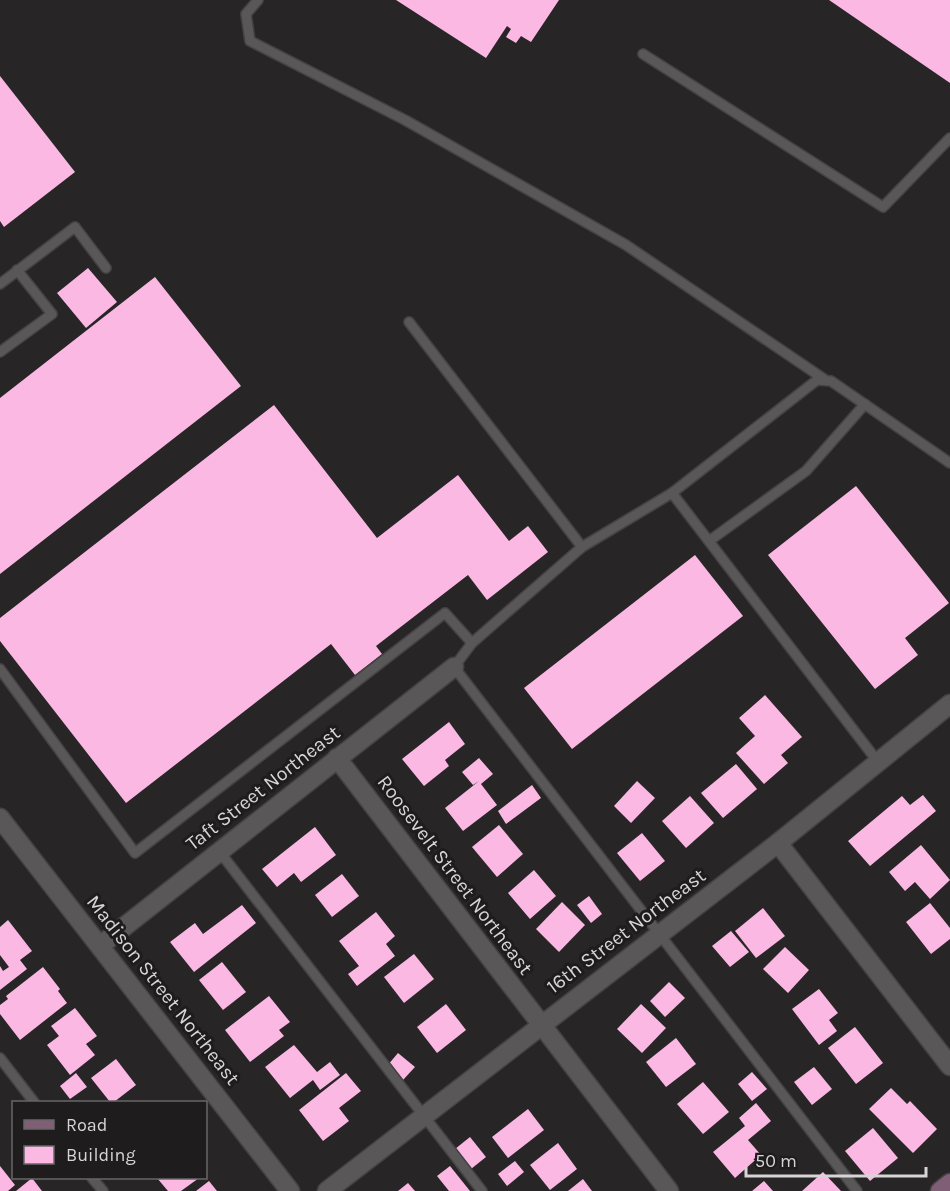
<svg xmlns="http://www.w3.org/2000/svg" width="950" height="1191" viewBox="0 0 950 1191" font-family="Karla,sans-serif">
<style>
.building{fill:#fab8e3}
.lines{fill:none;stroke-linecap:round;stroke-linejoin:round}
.lane-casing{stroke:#444243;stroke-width:12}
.street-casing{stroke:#444243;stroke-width:21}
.secondary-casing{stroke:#444243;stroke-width:21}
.lane{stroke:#5a5759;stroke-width:9}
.street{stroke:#5a5759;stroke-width:18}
.secondary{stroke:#805e76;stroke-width:18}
.labels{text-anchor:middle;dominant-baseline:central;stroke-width:6;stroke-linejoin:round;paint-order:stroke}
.street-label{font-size:20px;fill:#d7d5d6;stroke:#1e1c1d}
</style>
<rect width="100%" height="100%" fill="#282527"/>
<g class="building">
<path d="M 396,0 L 559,0 L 531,42 L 521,36 L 516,43 L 506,37 L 511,29 L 507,26 L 486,58 Z"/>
<path d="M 829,0 L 950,0 L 950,83 Z"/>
<path d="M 0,76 L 75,172 L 4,227 L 0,221 Z"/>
<path d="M 88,268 L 117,302 L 86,328 L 57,293 Z"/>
<path d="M 155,277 L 241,386 L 0,574 L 0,398 Z"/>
<path d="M 274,405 L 377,538 L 458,475 L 509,541 L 528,526 L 548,552 L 487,600 L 468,575 L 376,646 L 382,654 L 355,675 L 331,644 L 126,803 L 0,641 L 0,618 Z"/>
<path d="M 856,486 L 949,603 L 905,638 L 918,655 L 875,689 L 768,555 Z"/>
<path d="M 695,555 L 743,616 L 572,749 L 524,688 Z"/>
<path d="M 765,695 L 802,737 L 781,755 L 788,763 L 764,784 L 736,753 L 755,736 L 739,718 Z"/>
<path d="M 449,722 L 465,744 L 445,760 L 449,766 L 424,786 L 402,759 Z"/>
<path d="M 479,758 L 493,774 L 481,784 L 497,805 L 463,831 L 445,808 L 479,781 L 473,785 L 462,772 Z"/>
<path d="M 736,764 L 757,789 L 723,818 L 701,793 Z"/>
<path d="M 637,781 L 655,798 L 631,823 L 614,806 Z"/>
<path d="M 532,785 L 541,798 L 506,824 L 498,811 Z"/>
<path d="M 923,795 L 936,811 L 870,866 L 848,841 L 902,796 L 910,805 Z"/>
<path d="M 690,796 L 714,823 L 686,848 L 662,821 Z"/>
<path d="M 499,825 L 523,854 L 497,877 L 472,847 Z"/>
<path d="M 315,827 L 336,855 L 301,882 L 294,873 L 277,887 L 262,869 Z"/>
<path d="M 642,833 L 665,861 L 640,881 L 617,853 Z"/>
<path d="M 921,845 L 950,880 L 930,899 L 915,882 L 905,891 L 889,872 Z"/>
<path d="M 534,870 L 556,896 L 530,919 L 508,893 Z"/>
<path d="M 342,874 L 359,896 L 332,917 L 315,895 Z"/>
<path d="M 589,896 L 602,914 L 591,923 L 577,905 Z"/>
<path d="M 562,902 L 585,925 L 559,952 L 536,929 Z"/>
<path d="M 930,903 L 950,928 L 950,939 L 931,954 L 906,922 Z"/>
<path d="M 242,905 L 256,923 L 194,972 L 170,942 L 195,923 L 203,934 Z"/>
<path d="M 763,908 L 785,936 L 756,958 L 735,931 Z"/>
<path d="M 376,912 L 395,936 L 386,944 L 395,956 L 357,986 L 348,974 L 359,966 L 339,941 Z"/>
<path d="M 8,920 L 32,951 L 20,960 L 27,969 L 0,990 L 0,966 L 3,971 L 9,967 L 0,955 L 0,927 Z"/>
<path d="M 731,931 L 749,952 L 730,967 L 712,946 Z"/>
<path d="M 785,947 L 809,970 L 788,993 L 763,969 Z"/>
<path d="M 414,954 L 434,979 L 404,1003 L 384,977 Z"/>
<path d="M 222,962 L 246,992 L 223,1010 L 199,980 Z"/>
<path d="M 43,967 L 60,989 L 58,991 L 67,1003 L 20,1040 L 0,1014 L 0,1005 L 8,999 L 6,996 Z"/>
<path d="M 669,982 L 685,998 L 665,1017 L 650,1001 Z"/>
<path d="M 819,989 L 838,1013 L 829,1020 L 837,1031 L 819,1045 L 792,1009 Z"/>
<path d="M 269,996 L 290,1022 L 279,1030 L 284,1036 L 250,1062 L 225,1030 Z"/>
<path d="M 446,1004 L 466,1030 L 437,1053 L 417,1027 Z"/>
<path d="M 641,1004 L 666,1028 L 642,1053 L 617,1029 Z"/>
<path d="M 75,1008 L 97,1036 L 86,1044 L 95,1055 L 70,1075 L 47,1045 L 59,1036 L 51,1026 Z"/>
<path d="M 855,1027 L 883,1063 L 856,1084 L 828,1048 Z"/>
<path d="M 676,1038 L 696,1064 L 666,1087 L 646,1062 Z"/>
<path d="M 294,1045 L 317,1072 L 330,1062 L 340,1075 L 320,1090 L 313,1080 L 290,1098 L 265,1067 Z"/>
<path d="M 398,1053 L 415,1067 L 403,1080 L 387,1066 Z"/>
<path d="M 116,1059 L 136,1085 L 114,1102 L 110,1102 L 91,1078 Z"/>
<path d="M 814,1067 L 832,1089 L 812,1105 L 794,1082 Z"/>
<path d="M 752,1072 L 767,1089 L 752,1101 L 738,1084 Z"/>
<path d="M 76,1073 L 87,1087 L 70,1099 L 60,1086 Z"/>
<path d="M 346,1073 L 361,1091 L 339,1108 L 349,1121 L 323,1141 L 299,1110 Z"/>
<path d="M 703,1082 L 729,1112 L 703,1134 L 677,1104 Z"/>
<path d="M 891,1088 L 907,1104 L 910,1101 L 937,1129 L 913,1153 L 869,1109 Z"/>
<path d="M 756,1103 L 771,1121 L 748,1140 L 761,1155 L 735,1178 L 713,1152 L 745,1126 L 739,1118 Z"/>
<path d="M 528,1109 L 544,1130 L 508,1158 L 492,1137 Z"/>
<path d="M 873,1128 L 898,1158 L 870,1181 L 845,1151 Z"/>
<path d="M 470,1137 L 486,1157 L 471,1169 L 455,1149 Z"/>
<path d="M 558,1143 L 577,1169 L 550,1190 L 530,1165 Z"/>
<path d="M 515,1161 L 524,1172 L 507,1186 L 498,1174 Z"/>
<path d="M 0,1166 L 15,1185 L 8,1191 L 0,1191 Z"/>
<path d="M 450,1166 L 470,1191 L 449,1191 L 437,1176 Z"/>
<path d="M 823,1172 L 841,1191 L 802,1191 Z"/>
<path d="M 32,1178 L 42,1191 L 16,1191 Z"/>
<path d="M 157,1178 L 199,1178 L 181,1191 L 168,1191 Z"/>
<path d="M 583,1179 L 592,1191 L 568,1191 Z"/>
<path d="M 209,1181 L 217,1191 L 196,1191 Z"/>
<path d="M 764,1181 L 773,1191 L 752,1191 Z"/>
<path d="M 408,1183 L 415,1191 L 398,1191 Z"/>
</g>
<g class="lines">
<defs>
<g id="lane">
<path d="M 258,0 L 246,14 L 250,41 L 405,120 L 626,245 L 824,379"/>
<path d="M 643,54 L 883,207 L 950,138"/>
<path d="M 0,284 L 75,227 L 106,268"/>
<path d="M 409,322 L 582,547"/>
<path d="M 0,352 L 52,314 L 17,270"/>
<path d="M 672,493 L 582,547 L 472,643 L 454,667 L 857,1191"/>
<path d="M 709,541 L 806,471 L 865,404"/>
<path d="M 0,669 L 135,853 L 445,613 L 472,643"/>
<path d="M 878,762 L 672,493 L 817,380 L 831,381 L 950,463"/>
<path d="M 219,851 L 482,1191"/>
<path d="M 0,1058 L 34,1102"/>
<path d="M 92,1178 L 103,1191"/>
</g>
<g id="street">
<path d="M 337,758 L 669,1191"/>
<path d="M 0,818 L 290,1191"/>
<path d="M 778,843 L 950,1066"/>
<path d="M 101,945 L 454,667"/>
<path d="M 327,1191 L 778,843 L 950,704"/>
</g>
<path id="secondary" d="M 940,1191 L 950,1183"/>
</defs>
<use href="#lane" class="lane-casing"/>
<use href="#street" class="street-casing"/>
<use href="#secondary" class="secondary-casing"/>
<use href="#lane" class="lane"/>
<use href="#street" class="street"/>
<use href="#secondary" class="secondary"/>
</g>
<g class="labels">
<g class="street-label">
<text transform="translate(263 788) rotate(-38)">Taft Street Northeast</text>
<text transform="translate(455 875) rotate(53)">Roosevelt Street Northeast</text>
<text transform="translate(626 931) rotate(-37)">16th Street Northeast</text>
<text transform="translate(163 990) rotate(52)">Madison Street Northeast</text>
</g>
</g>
<rect x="12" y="1101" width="195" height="78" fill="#1e1c1d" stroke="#686667" stroke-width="1.5"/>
<rect x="24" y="1120" width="30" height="9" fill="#805e76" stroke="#686667" stroke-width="1.5"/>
<text x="66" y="1131" font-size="18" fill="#d7d5d6">Road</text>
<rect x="24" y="1146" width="30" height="18" fill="#fab8e3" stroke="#686667" stroke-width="1.5"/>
<text x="66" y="1161" font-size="18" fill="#d7d5d6">Building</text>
<path d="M746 1167v9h180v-9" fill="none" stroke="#d7d5d6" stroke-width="3"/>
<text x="755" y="1167" font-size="18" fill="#d7d5d6" stroke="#1e1c1d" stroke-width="4.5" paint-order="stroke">50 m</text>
</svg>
